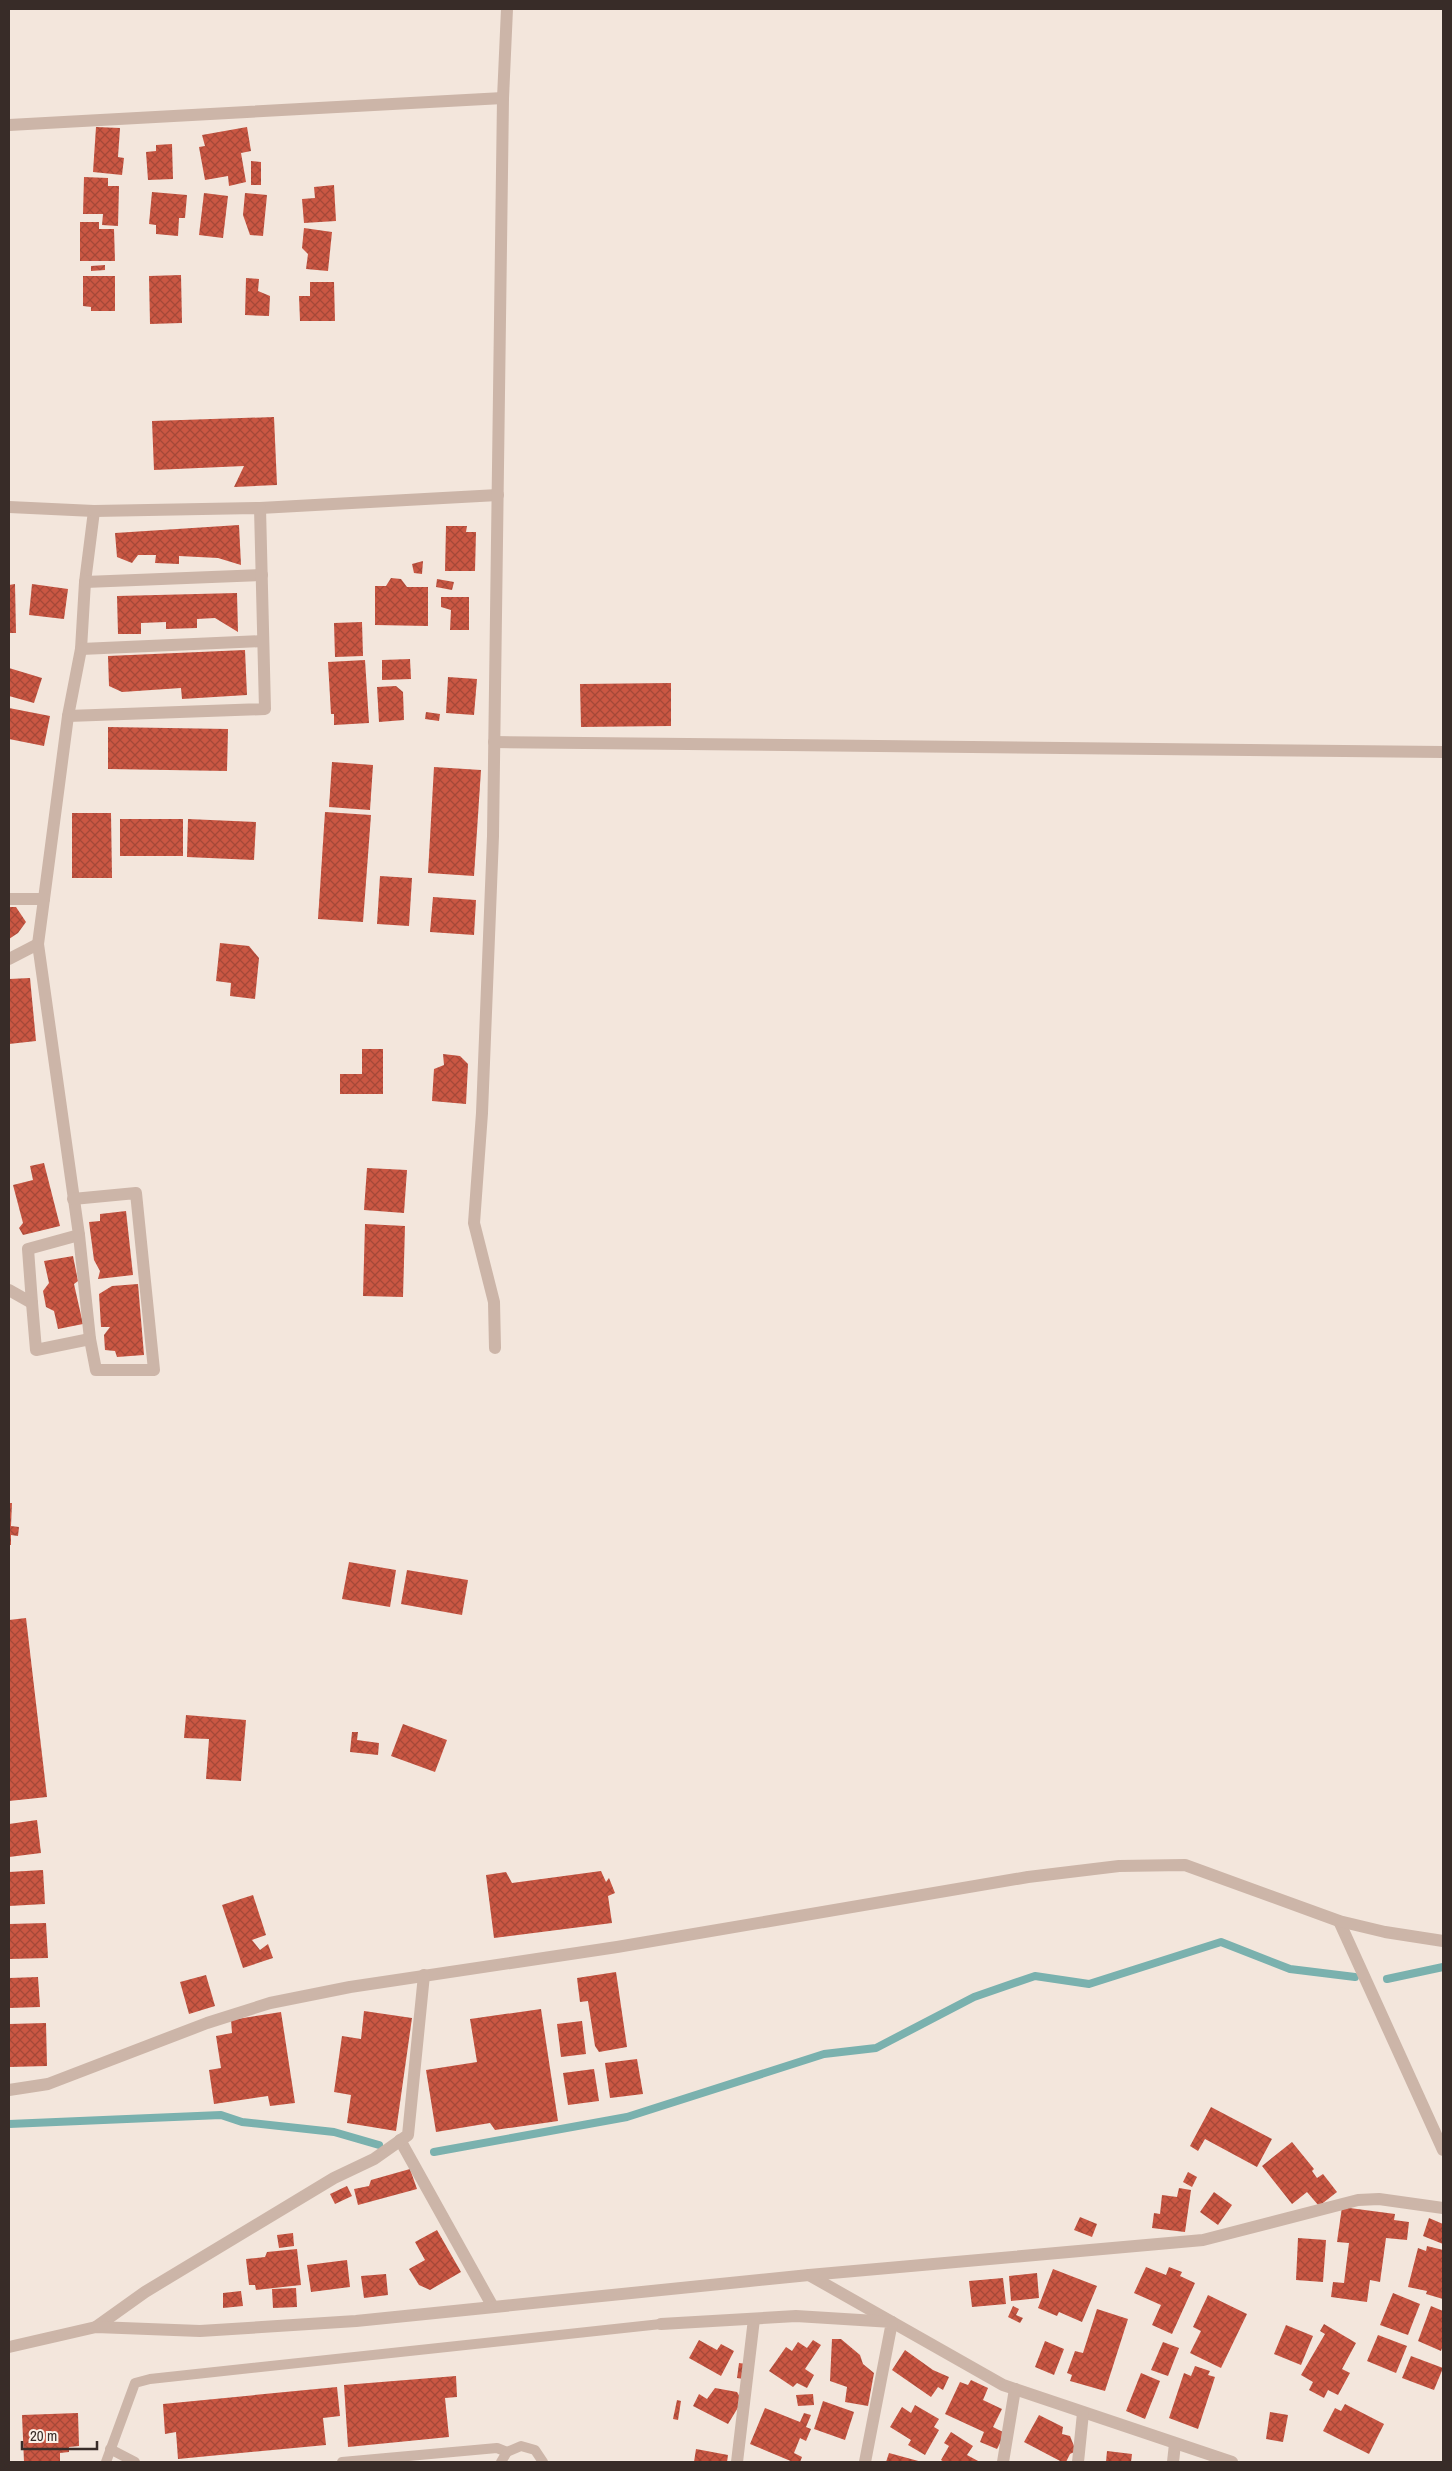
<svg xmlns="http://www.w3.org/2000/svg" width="1452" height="2471" viewBox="0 0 1452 2471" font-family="'Archivo Narrow',sans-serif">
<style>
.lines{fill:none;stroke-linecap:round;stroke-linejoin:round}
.stream{stroke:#7ab1ae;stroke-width:8}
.building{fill:url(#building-cross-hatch)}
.lane{stroke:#ccb5a8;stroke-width:10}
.street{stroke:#ccb5a8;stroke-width:12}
</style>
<defs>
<pattern id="building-cross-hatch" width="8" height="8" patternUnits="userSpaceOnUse" patternTransform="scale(1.25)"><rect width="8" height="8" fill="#ca5743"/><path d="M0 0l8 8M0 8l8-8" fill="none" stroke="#a54838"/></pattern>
</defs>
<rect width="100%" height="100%" fill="#f3e6dc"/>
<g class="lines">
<g class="stream">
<path d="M 1387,1979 L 1443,1967"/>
<path d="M 9,2124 L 221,2115 L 242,2122 L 334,2132 L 379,2145"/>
<path d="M 434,2152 L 627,2117 L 824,2054 L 876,2048 L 974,1997 L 1035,1976 L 1089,1984 L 1221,1942 L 1290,1969 L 1355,1977"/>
</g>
</g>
<g class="building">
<path d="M 96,127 L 120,128 L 118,157 L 124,158 L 122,175 L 93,172 Z"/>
<path d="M 247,127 L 251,151 L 241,153 L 246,182 L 229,186 L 228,176 L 205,180 L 199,147 L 205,146 L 202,135 Z"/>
<path d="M 172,144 L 173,179 L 148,180 L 146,152 L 156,151 L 156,145 Z"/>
<path d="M 251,161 L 261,162 L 261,185 L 251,185 Z"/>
<path d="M 84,177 L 108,178 L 108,186 L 119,186 L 118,226 L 102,225 L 103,214 L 83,214 Z"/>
<path d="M 334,185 L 336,221 L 304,223 L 302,199 L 315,198 L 314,187 Z"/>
<path d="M 152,192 L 187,195 L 185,218 L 179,218 L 178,236 L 156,234 L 156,225 L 149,224 Z"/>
<path d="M 204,193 L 228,196 L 223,238 L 199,235 Z"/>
<path d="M 245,193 L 267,195 L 263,236 L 250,235 L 243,215 Z"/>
<path d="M 80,222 L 99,222 L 99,229 L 114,229 L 115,261 L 80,261 Z"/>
<path d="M 304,228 L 332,232 L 328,271 L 306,269 L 308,254 L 302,248 Z"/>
<path d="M 105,265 L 105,270 L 91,271 L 91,266 Z"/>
<path d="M 181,275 L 182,323 L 150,324 L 149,276 Z"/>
<path d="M 83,276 L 115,276 L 115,311 L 91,311 L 91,307 L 83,306 Z"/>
<path d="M 246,278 L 259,279 L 258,291 L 270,296 L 269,316 L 245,315 Z"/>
<path d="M 310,282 L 334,282 L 335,321 L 300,321 L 299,296 L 310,296 Z"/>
<path d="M 274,417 L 277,485 L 234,487 L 244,466 L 154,470 L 152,421 Z"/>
<path d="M 239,525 L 241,565 L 218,558 L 179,556 L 179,564 L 155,563 L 156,555 L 138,555 L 132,563 L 117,557 L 115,533 Z"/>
<path d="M 446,526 L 467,526 L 466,532 L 476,532 L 475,571 L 445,571 Z"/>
<path d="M 423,561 L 422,574 L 414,573 L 412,564 Z"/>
<path d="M 391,578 L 401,579 L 407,587 L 428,587 L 428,626 L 375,625 L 375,586 L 386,586 Z"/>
<path d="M 437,579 L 454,582 L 452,590 L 436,587 Z"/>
<path d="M 15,584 L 16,633 L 9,633 L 9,585 Z"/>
<path d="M 32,584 L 68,589 L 64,619 L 29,615 Z"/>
<path d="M 237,593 L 238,632 L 215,618 L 197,619 L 197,628 L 166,629 L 166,622 L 141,623 L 141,634 L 118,634 L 117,596 Z"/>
<path d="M 441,597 L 469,597 L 469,630 L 450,630 L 451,610 L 441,607 Z"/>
<path d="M 362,622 L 363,656 L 335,657 L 334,623 Z"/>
<path d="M 245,650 L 247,695 L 182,699 L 181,688 L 122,692 L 109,686 L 108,656 Z"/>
<path d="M 410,659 L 411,679 L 382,680 L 382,660 Z"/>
<path d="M 365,660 L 369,723 L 334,725 L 334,714 L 331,714 L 328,662 Z"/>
<path d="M 9,668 L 42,678 L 34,703 L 9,696 Z"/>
<path d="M 448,677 L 477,679 L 474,715 L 446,713 Z"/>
<path d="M 671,683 L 671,726 L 581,727 L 580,684 Z"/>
<path d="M 396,686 L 403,692 L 404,720 L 379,722 L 377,687 Z"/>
<path d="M 9,708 L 50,716 L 44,746 L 9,739 Z"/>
<path d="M 426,712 L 440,714 L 439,721 L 425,719 Z"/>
<path d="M 108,727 L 228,729 L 227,771 L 108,769 Z"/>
<path d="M 332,762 L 373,765 L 370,810 L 329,807 Z"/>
<path d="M 434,767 L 481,770 L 474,876 L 428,873 Z"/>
<path d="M 325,812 L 371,815 L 363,922 L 318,919 Z"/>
<path d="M 72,813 L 111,813 L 112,878 L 72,878 Z"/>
<rect x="120" y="819" width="63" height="37"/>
<path d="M 188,819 L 256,822 L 254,860 L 187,857 Z"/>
<path d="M 380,876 L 412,878 L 409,926 L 377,924 Z"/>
<path d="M 433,897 L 476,900 L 474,935 L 430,932 Z"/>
<path d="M 9,907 L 16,907 L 26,922 L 18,933 L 9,939 Z"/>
<path d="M 220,943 L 249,946 L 259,958 L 255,999 L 230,996 L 231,983 L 216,981 Z"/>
<path d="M 30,978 L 36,1041 L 9,1044 L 9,979 Z"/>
<path d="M 362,1049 L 383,1049 L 383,1094 L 340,1094 L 340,1074 L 362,1074 Z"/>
<path d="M 443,1054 L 460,1056 L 468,1064 L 466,1104 L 432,1101 L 434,1069 L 444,1065 Z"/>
<path d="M 44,1163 L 60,1226 L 23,1235 L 19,1228 L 23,1223 L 13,1185 L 33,1180 L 30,1166 Z"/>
<path d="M 367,1168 L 407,1170 L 404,1213 L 364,1210 Z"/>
<path d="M 126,1211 L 133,1275 L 98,1279 L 100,1271 L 94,1260 L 89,1222 L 100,1221 L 100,1214 Z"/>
<path d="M 365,1224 L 405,1226 L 403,1297 L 363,1296 Z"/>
<path d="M 73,1256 L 78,1281 L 74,1284 L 83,1324 L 58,1329 L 54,1311 L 46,1307 L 43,1291 L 49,1283 L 44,1261 Z"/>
<path d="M 138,1284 L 144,1355 L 117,1357 L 115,1351 L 105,1350 L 104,1335 L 110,1327 L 101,1327 L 99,1294 L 112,1286 Z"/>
<path d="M 9,1503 L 12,1503 L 11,1526 L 19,1527 L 18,1536 L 11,1535 L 11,1545 L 9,1545 Z"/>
<path d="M 349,1562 L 396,1570 L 390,1607 L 342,1599 Z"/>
<path d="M 407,1570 L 468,1580 L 462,1615 L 401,1604 Z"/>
<path d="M 26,1618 L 47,1797 L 9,1801 L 9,1620 Z"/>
<path d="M 186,1715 L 246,1720 L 241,1781 L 206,1779 L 209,1739 L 184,1738 Z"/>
<path d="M 403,1724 L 447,1740 L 435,1772 L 391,1756 Z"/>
<path d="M 352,1732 L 358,1732 L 357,1740 L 379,1743 L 378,1755 L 350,1752 Z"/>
<path d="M 37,1820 L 41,1853 L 9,1857 L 9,1824 Z"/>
<path d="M 43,1870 L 45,1904 L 9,1906 L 9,1872 Z"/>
<path d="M 601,1871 L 606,1882 L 609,1878 L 615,1893 L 608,1896 L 612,1923 L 494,1938 L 486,1875 L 506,1872 L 512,1883 Z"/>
<path d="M 253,1895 L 266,1935 L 252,1940 L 260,1950 L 268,1944 L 273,1958 L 243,1968 L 222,1905 Z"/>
<path d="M 46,1923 L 48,1958 L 9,1959 L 9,1924 Z"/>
<path d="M 616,1972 L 627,2047 L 599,2052 L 595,2046 L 588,2001 L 580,2002 L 577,1978 Z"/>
<path d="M 206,1975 L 215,2006 L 189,2014 L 180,1982 Z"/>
<path d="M 38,1977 L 40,2007 L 9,2008 L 9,1978 Z"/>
<path d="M 541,2009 L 558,2121 L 495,2130 L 490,2123 L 436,2132 L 426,2070 L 477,2062 L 470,2019 Z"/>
<path d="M 364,2011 L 412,2018 L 396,2131 L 347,2123 L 351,2095 L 334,2092 L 342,2036 L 361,2039 Z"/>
<path d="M 281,2012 L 295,2103 L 270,2106 L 268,2096 L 214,2104 L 209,2070 L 221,2068 L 216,2036 L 232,2033 L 231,2020 Z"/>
<path d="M 582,2021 L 586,2054 L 561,2057 L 557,2024 Z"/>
<path d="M 46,2023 L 47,2066 L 9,2067 L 9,2024 Z"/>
<path d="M 637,2059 L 643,2094 L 610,2098 L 605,2063 Z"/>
<path d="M 594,2069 L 599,2101 L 568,2105 L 563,2073 Z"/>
<path d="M 1211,2107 L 1272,2139 L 1257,2167 L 1205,2139 L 1198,2151 L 1190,2146 Z"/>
<path d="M 1292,2142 L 1314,2169 L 1312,2171 L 1317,2178 L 1323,2174 L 1337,2192 L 1319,2206 L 1307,2192 L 1292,2204 L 1262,2166 Z"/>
<path d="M 410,2169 L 417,2189 L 358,2205 L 354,2189 L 369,2186 L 371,2180 Z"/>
<path d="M 1188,2172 L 1197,2177 L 1192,2187 L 1183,2182 Z"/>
<path d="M 347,2186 L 352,2196 L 335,2204 L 330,2194 Z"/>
<path d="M 1179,2188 L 1191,2190 L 1185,2232 L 1152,2228 L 1154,2213 L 1160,2214 L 1162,2195 L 1177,2197 Z"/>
<path d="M 1214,2192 L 1232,2205 L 1218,2225 L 1200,2212 Z"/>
<path d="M 1342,2207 L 1395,2214 L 1394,2220 L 1409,2222 L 1407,2240 L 1386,2238 L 1380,2282 L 1370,2280 L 1367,2302 L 1331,2297 L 1333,2282 L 1344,2283 L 1349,2243 L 1337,2242 Z"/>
<path d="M 1080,2217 L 1097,2224 L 1092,2237 L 1074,2230 Z"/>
<path d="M 1429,2218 L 1443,2224 L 1443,2244 L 1423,2236 Z"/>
<path d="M 437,2230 L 461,2272 L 430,2290 L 419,2285 L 409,2269 L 425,2260 L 415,2242 Z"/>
<path d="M 293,2233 L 294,2246 L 279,2248 L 277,2235 Z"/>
<path d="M 1298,2238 L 1326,2240 L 1323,2282 L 1296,2280 Z"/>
<path d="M 1427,2246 L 1443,2250 L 1443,2299 L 1426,2294 L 1427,2291 L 1408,2287 L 1418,2248 L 1426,2251 Z"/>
<path d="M 297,2249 L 301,2285 L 256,2290 L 255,2285 L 249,2285 L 246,2259 L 265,2257 L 267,2252 Z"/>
<path d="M 347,2260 L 350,2287 L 311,2292 L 307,2265 Z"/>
<path d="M 1146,2267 L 1166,2275 L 1169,2267 L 1182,2272 L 1180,2276 L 1195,2283 L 1172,2334 L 1152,2325 L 1161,2305 L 1134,2293 Z"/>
<path d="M 1053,2269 L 1097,2286 L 1082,2322 L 1059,2312 L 1057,2316 L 1038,2308 Z"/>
<path d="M 1037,2273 L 1039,2298 L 1011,2301 L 1009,2276 Z"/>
<path d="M 386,2274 L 388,2295 L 364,2298 L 361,2276 Z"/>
<path d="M 1003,2278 L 1006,2304 L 972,2307 L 969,2281 Z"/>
<path d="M 296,2288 L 297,2307 L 273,2308 L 272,2289 Z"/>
<path d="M 241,2291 L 243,2306 L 223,2308 L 223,2293 Z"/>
<path d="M 1393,2293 L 1420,2304 L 1408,2335 L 1380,2325 Z"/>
<path d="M 1208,2295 L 1247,2314 L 1221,2368 L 1190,2353 L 1201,2331 L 1193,2327 Z"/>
<path d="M 1013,2306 L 1019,2309 L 1016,2315 L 1023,2318 L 1020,2323 L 1008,2317 Z"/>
<path d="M 1431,2306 L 1443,2311 L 1443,2345 L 1441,2351 L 1418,2341 Z"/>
<path d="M 1097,2309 L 1128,2319 L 1105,2391 L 1070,2381 L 1072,2375 L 1067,2373 L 1075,2351 L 1083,2353 Z"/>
<path d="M 1324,2324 L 1356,2343 L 1342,2369 L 1350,2373 L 1338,2395 L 1328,2390 L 1324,2398 L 1309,2390 L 1313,2382 L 1301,2375 L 1325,2334 L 1320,2331 Z"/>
<path d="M 1286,2325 L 1313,2336 L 1301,2365 L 1274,2354 Z"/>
<path d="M 1378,2335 L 1407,2346 L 1396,2373 L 1367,2361 Z"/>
<path d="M 832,2339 L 841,2339 L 860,2355 L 863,2364 L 874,2373 L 868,2406 L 845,2402 L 847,2387 L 830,2381 Z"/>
<path d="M 699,2340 L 717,2350 L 721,2344 L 734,2351 L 721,2376 L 689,2358 Z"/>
<path d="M 813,2340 L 821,2345 L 805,2369 L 814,2375 L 807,2388 L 797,2383 L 793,2387 L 769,2371 L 786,2347 L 792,2351 L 798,2342 L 807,2348 Z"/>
<path d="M 1045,2341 L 1064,2349 L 1054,2375 L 1035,2367 Z"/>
<path d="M 1163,2342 L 1179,2348 L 1168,2376 L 1151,2370 Z"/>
<path d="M 905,2350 L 933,2370 L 949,2377 L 943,2390 L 938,2387 L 931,2397 L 892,2370 Z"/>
<path d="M 1411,2356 L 1443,2368 L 1434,2390 L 1402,2378 Z"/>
<path d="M 739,2363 L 746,2364 L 744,2379 L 737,2378 Z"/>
<path d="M 1195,2366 L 1210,2371 L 1208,2375 L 1215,2377 L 1198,2429 L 1169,2418 L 1184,2373 L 1191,2376 Z"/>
<path d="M 1141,2373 L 1160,2381 L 1145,2419 L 1126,2411 Z"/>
<path d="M 456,2376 L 457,2397 L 445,2398 L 449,2437 L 348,2447 L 344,2385 Z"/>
<path d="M 971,2380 L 988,2388 L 983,2400 L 1002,2409 L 993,2427 L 1005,2433 L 997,2449 L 980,2442 L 984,2432 L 945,2414 L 960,2382 L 968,2385 Z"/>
<path d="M 337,2387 L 340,2416 L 323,2418 L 326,2445 L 178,2459 L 176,2432 L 165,2434 L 163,2404 Z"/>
<path d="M 715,2388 L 737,2392 L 742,2401 L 728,2424 L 693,2406 L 699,2394 L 707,2399 Z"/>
<path d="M 813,2394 L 814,2405 L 798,2406 L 796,2395 Z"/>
<path d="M 677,2400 L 681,2401 L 678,2420 L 673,2419 Z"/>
<path d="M 823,2401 L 854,2412 L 845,2440 L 814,2429 Z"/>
<path d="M 1345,2404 L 1384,2424 L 1369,2454 L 1323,2431 L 1335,2408 L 1341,2411 Z"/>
<path d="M 915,2405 L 939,2419 L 934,2427 L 939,2430 L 925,2455 L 908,2445 L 911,2440 L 890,2427 L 902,2407 L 911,2413 Z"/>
<path d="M 765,2408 L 800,2422 L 804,2413 L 811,2415 L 806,2427 L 811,2429 L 806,2441 L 800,2438 L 794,2453 L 802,2457 L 800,2462 L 793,2462 L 750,2444 Z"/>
<path d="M 1270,2412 L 1288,2415 L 1283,2442 L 1266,2439 Z"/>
<path d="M 78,2413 L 79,2446 L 69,2447 L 69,2452 L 60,2453 L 60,2462 L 24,2462 L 22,2415 Z"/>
<path d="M 1039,2415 L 1063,2427 L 1062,2434 L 1070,2436 L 1076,2451 L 1070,2454 L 1066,2462 L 1062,2462 L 1024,2442 Z"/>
<path d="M 951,2432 L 973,2446 L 967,2455 L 980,2462 L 944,2462 L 941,2460 L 949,2446 L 944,2443 Z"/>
<path d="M 696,2449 L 728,2455 L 727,2462 L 694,2462 Z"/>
<path d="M 1107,2451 L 1132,2454 L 1131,2462 L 1106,2462 Z"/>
<path d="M 889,2453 L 922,2462 L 886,2462 Z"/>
</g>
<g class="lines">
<g class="lane">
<path d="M 110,2449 L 135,2462"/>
<path d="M 106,2462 L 135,2383 L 150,2379 L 661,2324"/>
<path d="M 342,2462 L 497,2448 L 507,2452"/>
<path d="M 501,2462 L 507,2452 L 521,2446 L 535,2450 L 543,2462"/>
</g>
<g class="street">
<path d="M 9,125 L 503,98"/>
<path d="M 9,507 L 94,511 L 85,582 L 81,649 L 68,716 L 44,899"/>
<path d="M 260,508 L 498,495"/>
<path d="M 85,582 L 262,575"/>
<path d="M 81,649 L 263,641"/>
<path d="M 68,716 L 265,709 L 260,508 L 94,511"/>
<path d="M 494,742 L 1443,752"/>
<path d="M 9,899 L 44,899 L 38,944"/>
<path d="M 9,959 L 38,944 L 79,1235 L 28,1249 L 32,1303 L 9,1290"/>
<path d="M 73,1199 L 136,1193 L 154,1370 L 96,1370 L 90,1339 L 79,1235"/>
<path d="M 32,1303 L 36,1350 L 90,1339"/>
<path d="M 495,1348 L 494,1302 L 474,1223 L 482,1113 L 493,836 L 503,98 L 507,9"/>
<path d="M 1339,1921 L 1443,2150"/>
<path d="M 9,2090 L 48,2084 L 207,2023 L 270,2003 L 350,1987 L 617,1947 L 1028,1877 L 1119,1866 L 1185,1865 L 1339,1921 L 1385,1932 L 1443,1941"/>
<path d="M 400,2140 L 493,2307"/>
<path d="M 809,2275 L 1003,2385 L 1232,2462"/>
<path d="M 661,2324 L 796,2316 L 892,2322 L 865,2462"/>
<path d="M 96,2327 L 145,2292 L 334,2178 L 374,2159 L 408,2135 L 424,1975"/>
<path d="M 9,2347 L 96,2327 L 200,2331 L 356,2321 L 809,2275 L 1203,2240 L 1358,2200 L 1379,2199 L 1443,2208"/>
<path d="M 737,2462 L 754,2319"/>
<path d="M 1003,2462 L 1015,2389"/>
<path d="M 1078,2462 L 1083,2413"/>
<path d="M 1173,2462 L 1175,2444"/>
</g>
</g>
<rect width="1452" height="2471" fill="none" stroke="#382c28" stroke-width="20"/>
<path d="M22 2441v8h75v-8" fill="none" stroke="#382c28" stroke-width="2.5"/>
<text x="30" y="2441" font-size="15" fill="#382c28" stroke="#faf1e9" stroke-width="4" paint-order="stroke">20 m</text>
</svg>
